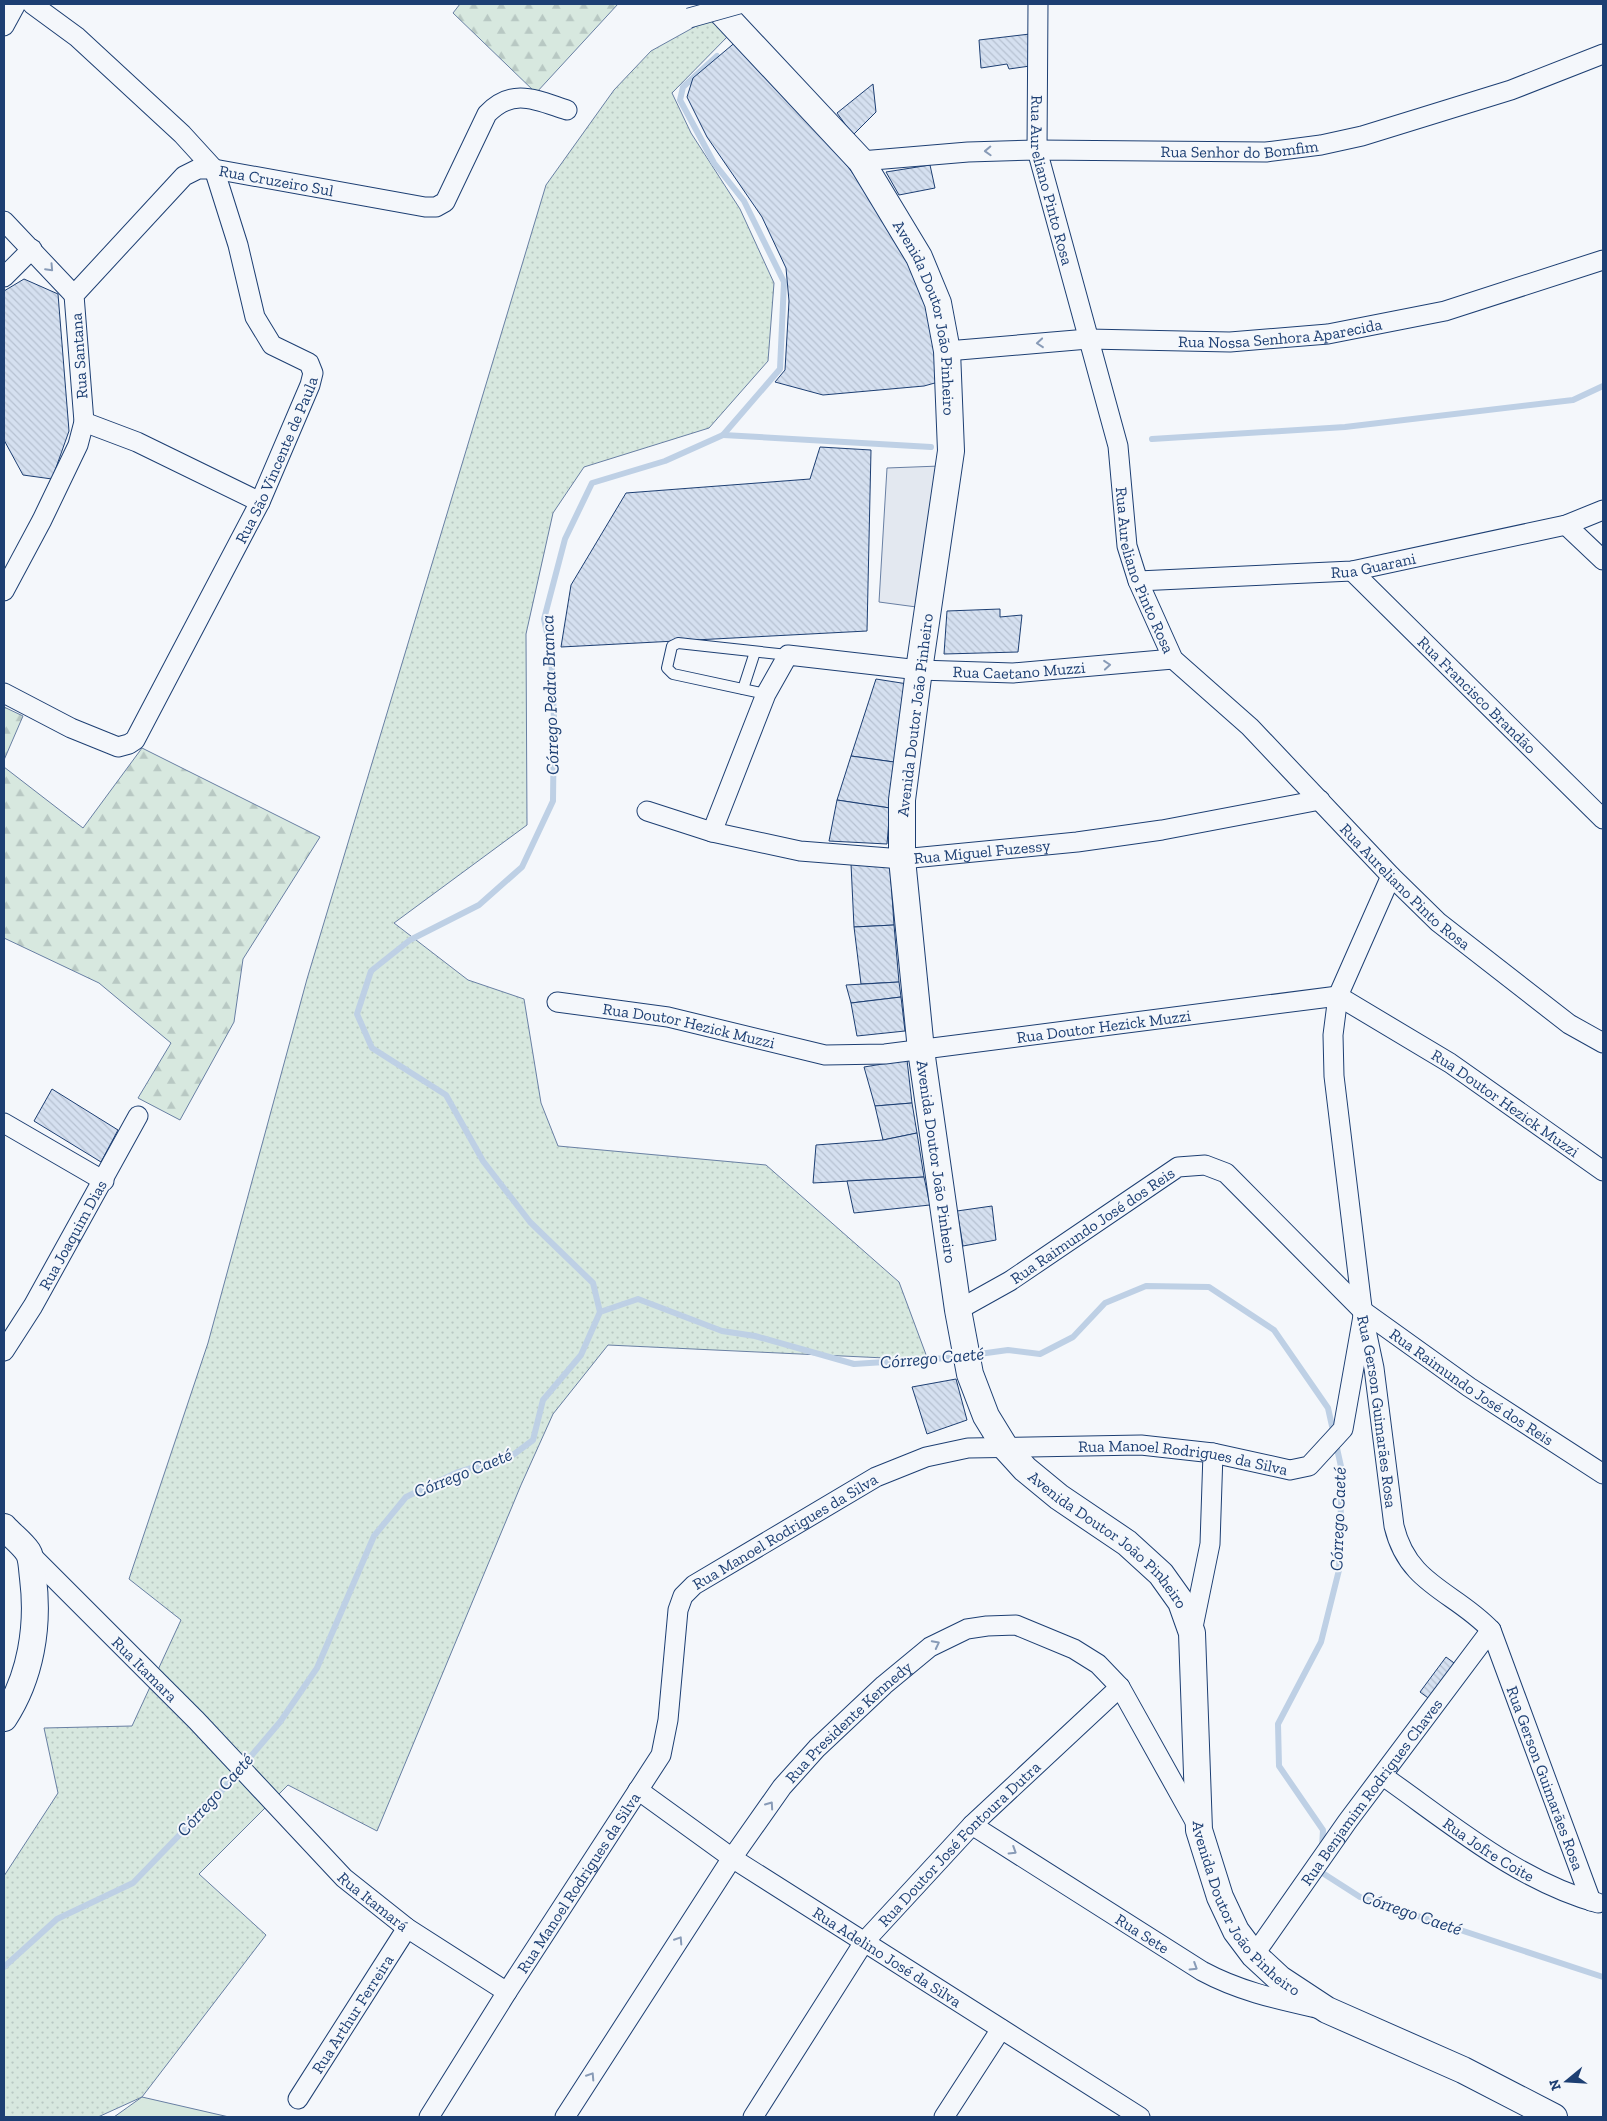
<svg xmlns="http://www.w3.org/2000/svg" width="1607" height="2121" viewBox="0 0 1607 2121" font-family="'Zilla Slab',serif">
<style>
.grass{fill:url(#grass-dots);stroke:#687fa3}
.forest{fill:url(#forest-firs);stroke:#687fa3}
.green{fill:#d7e8df;stroke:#687fa3}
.parking{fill:#e3e8f0;stroke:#687fa3}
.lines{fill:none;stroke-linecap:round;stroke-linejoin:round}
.stream{stroke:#bed0e5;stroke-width:6}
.building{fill:url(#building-back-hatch);stroke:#1d3f73}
.lane-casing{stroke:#1d3f73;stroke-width:12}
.street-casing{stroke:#1d3f73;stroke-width:21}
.secondary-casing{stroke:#1d3f73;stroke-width:28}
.lane{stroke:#f4f7fb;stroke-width:10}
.street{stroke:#f4f7fb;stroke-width:19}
.secondary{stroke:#f4f7fb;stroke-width:26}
.street-bridge-casing{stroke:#1d3f73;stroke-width:21;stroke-linecap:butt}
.street-bridge{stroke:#f4f7fb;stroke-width:19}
.oneway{stroke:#889bb7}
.labels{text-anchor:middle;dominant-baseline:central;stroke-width:4;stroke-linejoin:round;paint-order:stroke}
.street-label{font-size:16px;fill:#1d3f73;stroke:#f4f7fb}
.water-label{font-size:18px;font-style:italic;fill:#1d3f73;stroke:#f4f7fb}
</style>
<defs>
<pattern id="grass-dots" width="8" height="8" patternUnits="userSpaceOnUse" patternTransform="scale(1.25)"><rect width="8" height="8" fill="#d7e8df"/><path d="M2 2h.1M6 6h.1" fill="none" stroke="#b8c8c3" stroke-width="1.8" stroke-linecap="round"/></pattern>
<pattern id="forest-firs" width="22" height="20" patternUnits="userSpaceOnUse" patternTransform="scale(1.25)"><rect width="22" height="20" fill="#d7e8df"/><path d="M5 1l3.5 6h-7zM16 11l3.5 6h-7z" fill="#b8c8c3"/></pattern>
<pattern id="building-back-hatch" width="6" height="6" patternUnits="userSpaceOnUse" patternTransform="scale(1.25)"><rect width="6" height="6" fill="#d5e0f0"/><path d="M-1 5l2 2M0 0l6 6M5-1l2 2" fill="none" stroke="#b6c1d1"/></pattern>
</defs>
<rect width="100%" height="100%" fill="#f4f7fb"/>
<path class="grass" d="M 716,15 L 730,34 L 672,93 L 691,133 L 740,209 L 774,283 L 768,361 L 709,428 L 584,467 L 553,513 L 526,634 L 527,825 L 394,923 L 468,980 L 524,999 L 541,1103 L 558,1146 L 766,1165 L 899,1282 L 928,1360 L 608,1345 L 553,1414 L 521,1485 L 377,1831 L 288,1785 L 199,1874 L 266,1935 L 142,2097 L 98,2117 L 4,2117 L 4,1876 L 58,1793 L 44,1728 L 132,1726 L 181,1620 L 129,1579 L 208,1343 L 307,979 L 546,185 L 614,90 L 651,51 Z"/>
<g class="forest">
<path d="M 460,4 L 618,4 L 536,93 L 453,13 Z"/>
<path d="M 4,707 L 23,716 L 4,760 Z"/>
<path d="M 142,748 L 320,837 L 243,959 L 234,1022 L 180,1120 L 138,1098 L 171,1043 L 99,983 L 4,938 L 4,767 L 83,828 Z"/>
</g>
<path class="green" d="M 142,2097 L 229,2117 L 114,2117 Z"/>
<path class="parking" d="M 940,466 L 924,608 L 879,602 L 887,468 Z"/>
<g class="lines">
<g class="stream">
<path d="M 723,435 L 931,447"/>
<path d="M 1152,439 L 1345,427 L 1573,400 L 1603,386"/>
<path d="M 600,1312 L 593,1283 L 530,1222 L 483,1161 L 446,1095 L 372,1048 L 357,1014 L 371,971 L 410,940 L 479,905 L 522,867 L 553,801 L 554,719 L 551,652 L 544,619 L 565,539 L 592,483 L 665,461 L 723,435 L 780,369 L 784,282 L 744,201 L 714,163 L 680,100 L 683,87 L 717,56"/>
<path d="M 972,1355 L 1008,1350 L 1040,1354 L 1073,1337 L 1105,1303 L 1146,1286 L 1209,1287 L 1274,1330 L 1328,1408 L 1342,1471 L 1339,1570 L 1321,1642 L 1278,1724 L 1279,1766 L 1323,1830 L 1322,1848"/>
<path d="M 1322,1865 L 1321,1872 L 1360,1897 L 1603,1977"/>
<path d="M 4,1967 L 57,1919 L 133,1883 L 218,1795 L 280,1722 L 317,1668 L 374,1536 L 406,1497 L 458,1472 L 513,1455 L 533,1440 L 543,1400 L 581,1355 L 600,1312 L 638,1299 L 722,1331 L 755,1336 L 854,1364 L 962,1357"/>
</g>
</g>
<g class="building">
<path d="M 1030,34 L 1030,66 L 1009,69 L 1007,64 L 981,68 L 979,40 Z"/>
<path d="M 738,40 L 831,145 L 869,194 L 926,294 L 942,381 L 924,386 L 823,395 L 775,382 L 785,370 L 789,301 L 786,268 L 762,217 L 707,137 L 687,97 L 693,78 Z"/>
<path d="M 873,84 L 876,112 L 853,135 L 837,113 Z"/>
<path d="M 930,165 L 935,188 L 899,195 L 886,172 Z"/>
<path d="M 24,279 L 58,294 L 69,431 L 52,479 L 23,475 L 4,440 L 4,291 Z"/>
<path d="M 820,447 L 871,450 L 867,631 L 561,647 L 571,585 L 626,493 L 810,479 Z"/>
<path d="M 1000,609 L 1000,617 L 1022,615 L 1018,652 L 944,654 L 947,611 Z"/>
<path d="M 876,679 L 914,685 L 901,763 L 851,756 Z"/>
<path d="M 851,756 L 901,763 L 890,808 L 837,800 Z"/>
<path d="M 837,800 L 890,808 L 887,844 L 829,841 Z"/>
<path d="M 851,864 L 890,866 L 894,925 L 854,927 Z"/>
<path d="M 894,925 L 899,982 L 861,984 L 854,927 Z"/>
<path d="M 899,982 L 901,997 L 851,1003 L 846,985 Z"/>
<path d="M 901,997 L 905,1031 L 857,1036 L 851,1003 Z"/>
<path d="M 907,1060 L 912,1103 L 875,1106 L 864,1067 Z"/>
<path d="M 52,1089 L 118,1130 L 101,1162 L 34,1121 Z"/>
<path d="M 912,1103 L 917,1133 L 883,1140 L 875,1106 Z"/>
<path d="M 917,1133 L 924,1177 L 813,1183 L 816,1145 L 883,1140 Z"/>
<path d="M 924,1177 L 930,1205 L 854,1213 L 847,1181 Z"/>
<path d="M 992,1206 L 996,1240 L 963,1246 L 957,1211 Z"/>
<path d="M 956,1379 L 967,1420 L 927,1434 L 912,1387 Z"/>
<path d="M 1446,1657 L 1461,1668 L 1435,1703 L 1420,1692 Z"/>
</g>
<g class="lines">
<defs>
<g id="lane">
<path d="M 743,689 L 755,652"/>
<path d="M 766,694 L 673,674 L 667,668 L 672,646 L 678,643 L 788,655"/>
</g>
<g id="street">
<path id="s1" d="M 1038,4 L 1037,150 L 1118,446 L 1127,546 L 1138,581 L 1173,659 L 1250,727 L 1391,876 L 1438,922 L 1569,1024 L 1603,1043"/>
<path d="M 4,26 L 16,4"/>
<path id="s2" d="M 861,161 L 968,152 L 1037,150 L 1266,152 L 1321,145 L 1362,136 L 1511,90 L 1603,54"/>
<path d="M 4,221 L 74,295"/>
<path d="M 4,277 L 32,249"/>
<path id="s3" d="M 947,351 L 1088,339 L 1230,342 L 1328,334 L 1445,311 L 1603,260"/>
<path d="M 84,422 L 137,442 L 260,502"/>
<path d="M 1566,525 L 1603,560"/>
<path id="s4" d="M 1352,571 L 1603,819"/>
<path id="s5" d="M 1138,581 L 1352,571 L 1566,525 L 1603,510"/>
<path id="s6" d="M 4,591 L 42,520 L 78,445 L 84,422 L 74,295 L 184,176 L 198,169 L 214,169 L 425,207 L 436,207 L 445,202 L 487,114 C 513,87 536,100 567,110"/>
<path id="s7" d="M 4,693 L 71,728 L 118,747 L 129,744 L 135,740 L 260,502 L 310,385 L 313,373 L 309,363 L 272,345 L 255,317 L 238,245 L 214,169 L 182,134 L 77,37 L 32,4"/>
<path id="s8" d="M 647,811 L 712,832 L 800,851 L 902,859 L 1077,842 L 1162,830 L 1320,800"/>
<path id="s9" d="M 712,832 L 766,694 L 788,655 L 919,670 L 1013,673 L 1173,659"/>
<path id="s10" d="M 1391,876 L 1338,996 L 1333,1035 L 1334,1076 L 1363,1316 L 1374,1368 L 1394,1526 C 1408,1585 1454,1591 1491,1630 L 1591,1901"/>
<path id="s11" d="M 557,1002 L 668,1017 L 825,1055 L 885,1054 L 1338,996 L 1450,1063 L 1603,1171"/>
<path d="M 4,1123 L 104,1181"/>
<path id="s12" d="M 958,1310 L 1010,1281 L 1178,1167 L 1205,1165 L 1226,1173 L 1363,1311 L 1469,1387 L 1603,1474"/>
<path id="s13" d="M 4,1351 L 33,1306 L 138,1116"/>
<path id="s14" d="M 29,1553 L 197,1721 L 344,1878 L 407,1928 L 507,1992"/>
<path d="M 1192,1632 L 1210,1544 L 1213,1453"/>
<path id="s15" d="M 1383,1776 C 1450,1823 1518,1881 1598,1903"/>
<path id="s16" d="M 638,1790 L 732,1858 L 1140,2117"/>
<path id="s17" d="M 972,1825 L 1202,1971 C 1239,1991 1276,1999 1316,2008"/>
<path id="s18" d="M 1254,1955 L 1347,1822 L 1491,1630"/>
<path id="s19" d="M 298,2099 L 407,1928"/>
<path id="s20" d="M 429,2117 L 507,1992 L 661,1755 L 668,1720 L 678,1610 L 683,1596 L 694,1585 L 876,1477 L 926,1457 L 968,1448 L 1141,1445 L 1213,1453 L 1290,1470 L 1309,1466 L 1343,1429 L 1363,1316"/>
<path id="s21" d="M 565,2117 L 732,1858 L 782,1787 L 817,1748 L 884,1685 L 930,1647 L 967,1629 L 987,1626 L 1016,1625 L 1074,1649 L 1098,1664 L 1120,1687 L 1197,1825"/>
<path id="s22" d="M 753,2117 L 864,1942 L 972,1825 L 1120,1687"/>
<path d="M 944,2117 L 1001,2029"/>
</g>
<g id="secondary">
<path id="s23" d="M 714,4 L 861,161 L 919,257 L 938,303 L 947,351 L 951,451 L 919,670 L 902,800 L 902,859 L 921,1050 L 958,1310 L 970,1374 L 986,1416 L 1005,1447 L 1025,1469 L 1059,1497 L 1127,1543 L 1161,1574 L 1181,1602 L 1192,1633 L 1199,1830 L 1220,1897 L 1236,1931 L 1254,1955 L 1280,1979 L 1327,2010 L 1463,2070 L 1554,2117"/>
<path d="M 4,1527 C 11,1535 22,1543 28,1552 C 32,1558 32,1571 33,1578 C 39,1626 31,1677 4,1718"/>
</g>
</defs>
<use href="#lane" class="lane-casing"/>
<use href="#street" class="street-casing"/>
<use href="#secondary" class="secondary-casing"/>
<use href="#lane" class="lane"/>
<use href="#street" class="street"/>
<use href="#secondary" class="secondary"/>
<defs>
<path id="street-bridge" d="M 689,18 L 739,4"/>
</defs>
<use href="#street-bridge" class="street-bridge-casing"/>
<use href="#street-bridge" class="street-bridge"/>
</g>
<defs><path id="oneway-chevron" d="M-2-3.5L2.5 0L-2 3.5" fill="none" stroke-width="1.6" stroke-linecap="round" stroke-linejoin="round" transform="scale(1.25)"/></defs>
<g class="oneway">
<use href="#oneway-chevron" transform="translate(988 151) rotate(178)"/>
<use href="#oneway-chevron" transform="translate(50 268) rotate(47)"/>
<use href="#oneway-chevron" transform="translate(1040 343) rotate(175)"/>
<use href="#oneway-chevron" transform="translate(1107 665) rotate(-5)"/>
<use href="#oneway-chevron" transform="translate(936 1644) rotate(-27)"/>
<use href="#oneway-chevron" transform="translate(770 1805) rotate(-55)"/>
<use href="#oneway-chevron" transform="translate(1013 1851) rotate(32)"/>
<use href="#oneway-chevron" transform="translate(679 1940) rotate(-57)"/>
<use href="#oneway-chevron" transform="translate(1194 1967) rotate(32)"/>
<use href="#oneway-chevron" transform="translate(591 2076) rotate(-57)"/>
</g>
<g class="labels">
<g class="street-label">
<text stroke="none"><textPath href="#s2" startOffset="379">Rua Senhor do Bomfim</textPath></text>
<text stroke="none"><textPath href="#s1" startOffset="178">Rua Aureliano Pinto Rosa</textPath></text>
<text stroke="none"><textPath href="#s6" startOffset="572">Rua Cruzeiro Sul</textPath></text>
<text stroke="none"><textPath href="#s23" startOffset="388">Avenida Doutor João Pinheiro</textPath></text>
<text stroke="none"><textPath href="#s3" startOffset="334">Rua Nossa Senhora Aparecida</textPath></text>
<text transform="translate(79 356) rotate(-94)">Rua Santana</text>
<text stroke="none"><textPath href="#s7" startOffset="459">Rua São Vincente de Paula</textPath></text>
<text stroke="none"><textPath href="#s5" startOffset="236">Rua Guarani</textPath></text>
<text stroke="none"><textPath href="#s1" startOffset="581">Rua Aureliano Pinto Rosa</textPath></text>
<text stroke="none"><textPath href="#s9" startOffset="425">Rua Caetano Muzzi</textPath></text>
<text stroke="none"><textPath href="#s4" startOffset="176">Rua Francisco Brandão</textPath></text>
<text transform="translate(915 715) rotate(-83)">Avenida Doutor João Pinheiro</text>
<text stroke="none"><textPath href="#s8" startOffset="341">Rua Miguel Fuzessy</textPath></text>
<text stroke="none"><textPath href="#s1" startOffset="1001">Rua Aureliano Pinto Rosa</textPath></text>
<text stroke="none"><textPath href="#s11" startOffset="134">Rua Doutor Hezick Muzzi</textPath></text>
<text stroke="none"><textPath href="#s11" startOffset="554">Rua Doutor Hezick Muzzi</textPath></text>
<text stroke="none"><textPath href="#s11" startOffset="989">Rua Doutor Hezick Muzzi</textPath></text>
<text stroke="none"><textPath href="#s23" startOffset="1242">Avenida Doutor João Pinheiro</textPath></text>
<text stroke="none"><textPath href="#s12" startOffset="159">Rua Raimundo José dos Reis</textPath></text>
<text stroke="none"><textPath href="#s13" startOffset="135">Rua Joaquim Dias</textPath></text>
<text stroke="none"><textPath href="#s12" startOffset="639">Rua Raimundo José dos Reis</textPath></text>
<text stroke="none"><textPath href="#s10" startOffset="550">Rua Gerson Guimarães Rosa</textPath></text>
<text stroke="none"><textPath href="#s20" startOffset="1131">Rua Manoel Rodrigues da Silva</textPath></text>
<text stroke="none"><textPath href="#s20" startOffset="712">Rua Manoel Rodrigues da Silva</textPath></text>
<text stroke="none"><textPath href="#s23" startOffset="1678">Avenida Doutor João Pinheiro</textPath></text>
<text stroke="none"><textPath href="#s14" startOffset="164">Rua Itamara</textPath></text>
<text stroke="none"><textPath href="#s21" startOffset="488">Rua Presidente Kennedy</textPath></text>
<text stroke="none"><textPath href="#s10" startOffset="969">Rua Gerson Guimarães Rosa</textPath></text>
<text stroke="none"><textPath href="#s18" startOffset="201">Rua Benjamim Rodrigues Chaves</textPath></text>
<text stroke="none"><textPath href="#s22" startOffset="344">Rua Doutor José Fontoura Dutra</textPath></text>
<text stroke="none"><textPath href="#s15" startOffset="129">Rua Jofre Coite</textPath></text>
<text stroke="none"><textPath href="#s20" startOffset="278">Rua Manoel Rodrigues da Silva</textPath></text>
<text stroke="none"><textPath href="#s14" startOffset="490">Rua Itamará</textPath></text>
<text stroke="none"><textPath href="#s23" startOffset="2098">Avenida Doutor João Pinheiro</textPath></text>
<text stroke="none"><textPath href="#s17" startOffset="202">Rua Sete</textPath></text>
<text stroke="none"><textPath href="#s16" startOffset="300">Rua Adelino José da Silva</textPath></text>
<text stroke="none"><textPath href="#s19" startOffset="101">Rua Arthur Ferreira</textPath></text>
</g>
<g class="water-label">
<text transform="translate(550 695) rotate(-92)">Córrego Pedra Branca</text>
<text transform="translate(932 1358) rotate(-5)">Córrego Caeté</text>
<text transform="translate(463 1473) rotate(-22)">Córrego Caeté</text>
<text transform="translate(1338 1519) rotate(-88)">Córrego Caeté</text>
<text transform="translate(215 1795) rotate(-48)">Córrego Caeté</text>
<text transform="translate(1412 1913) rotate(19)">Córrego Caeté</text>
</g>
</g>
<rect width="1607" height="2121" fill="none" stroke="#1d3f73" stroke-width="10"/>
<g transform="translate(1567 2081) rotate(252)" stroke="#f4f7fb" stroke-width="4" paint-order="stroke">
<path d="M0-4L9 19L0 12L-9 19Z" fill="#1d3f73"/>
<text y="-8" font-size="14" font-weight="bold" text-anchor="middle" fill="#1d3f73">N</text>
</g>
</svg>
